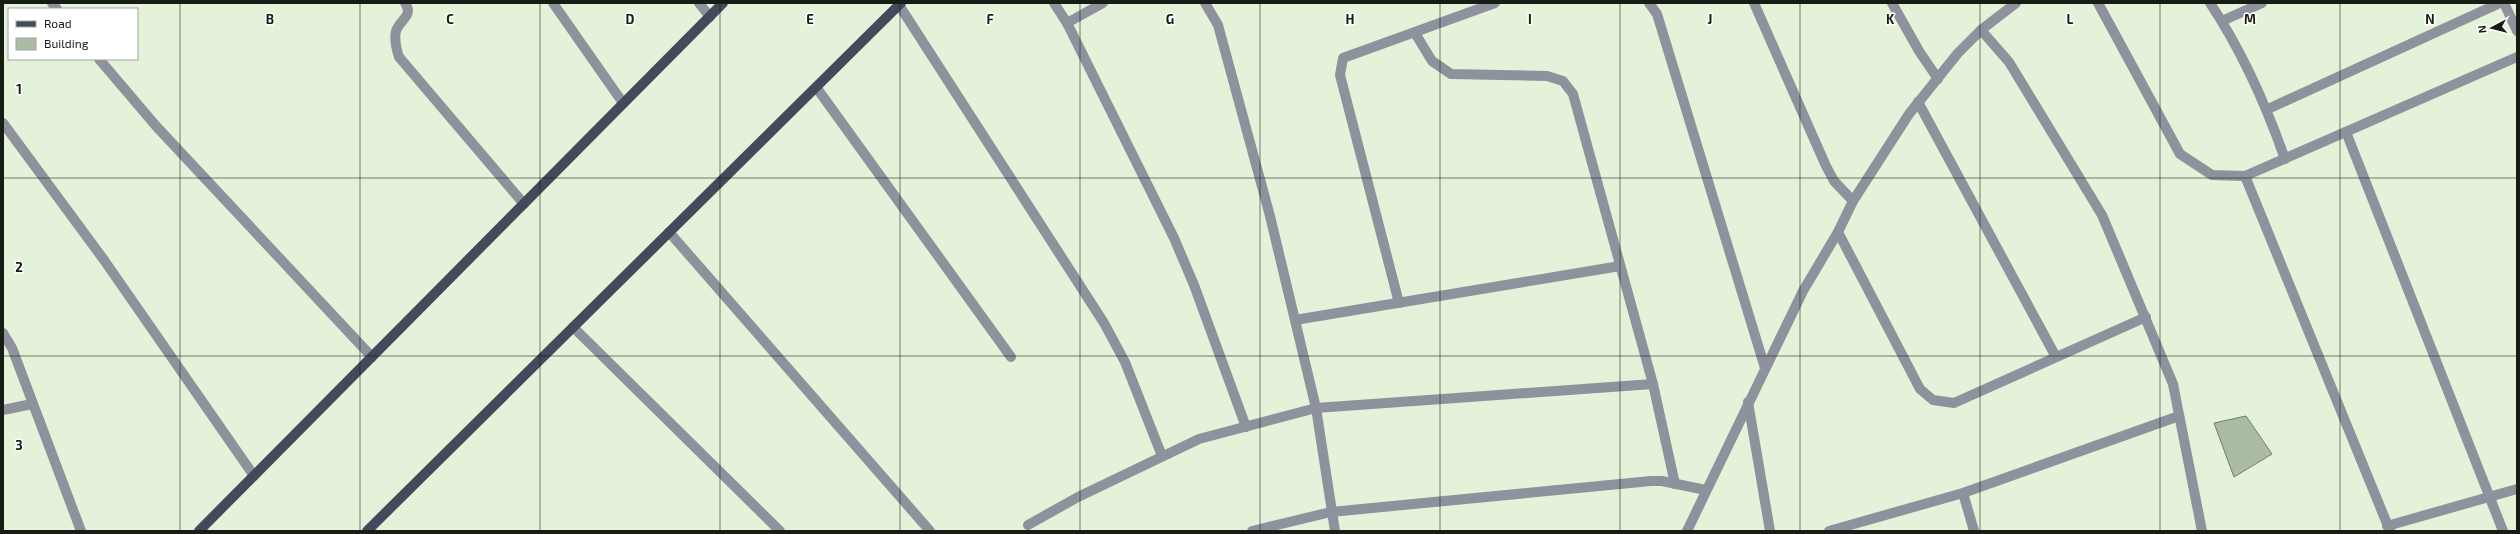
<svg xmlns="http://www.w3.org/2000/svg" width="2520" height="534" viewBox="0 0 2520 534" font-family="'Exo 2',sans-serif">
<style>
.building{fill:#acbba3;stroke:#717f68}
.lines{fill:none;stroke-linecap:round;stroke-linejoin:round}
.minor{stroke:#8d929d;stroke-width:10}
.primary{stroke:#424a5b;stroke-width:10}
.grid{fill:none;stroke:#171c14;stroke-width:1;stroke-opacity:0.55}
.grid-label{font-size:13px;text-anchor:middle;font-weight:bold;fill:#171c14;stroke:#fff;stroke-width:3;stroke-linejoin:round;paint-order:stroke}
</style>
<rect width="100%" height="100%" fill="#e3f2d9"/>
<path class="building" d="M 2246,416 L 2272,454 L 2234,477 L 2214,423 Z"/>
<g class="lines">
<g class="minor">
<path d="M 52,3 L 57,9"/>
<path d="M 405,3 C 414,16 400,19 396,31 C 394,40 396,48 399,57 L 524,204"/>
<path d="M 553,3 L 623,103"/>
<path d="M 699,3 L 710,17"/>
<path d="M 1054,3 L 1067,23 L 1174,238 L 1194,285 L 1246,427"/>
<path d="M 1205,3 L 1218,25 L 1270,216 L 1316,408 L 1335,531"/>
<path d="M 1649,3 L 1657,14 L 1765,368"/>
<path d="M 1754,3 L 1826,166 L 1834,181 L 1853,201"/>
<path d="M 1892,3 L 1919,51 L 1938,79"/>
<path d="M 2098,3 L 2180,154 L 2212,175 L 2245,176 L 2517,57"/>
<path d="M 2210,3 C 2242,51 2266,105 2285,159"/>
<path d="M 2504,3 L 2517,31"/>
<path d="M 899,5 L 1104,323 L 1125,362 L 1162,456"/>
<path d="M 2222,21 L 2262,3"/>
<path d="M 1067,23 L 1103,3"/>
<path d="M 1981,30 L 2009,62 L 2102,215 L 2173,384 L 2202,531"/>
<path d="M 1415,33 L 1432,61 L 1451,74 L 1547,76 L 1563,81 L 1573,94 L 1653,384 L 1675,484"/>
<path d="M 99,59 L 156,126 L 372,357"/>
<path d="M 816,87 L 1011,357"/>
<path d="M 1918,102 L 2056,357"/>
<path d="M 2268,109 L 2500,3"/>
<path d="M 3,123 L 104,260 L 254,476"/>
<path d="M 2346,132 L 2503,531"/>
<path d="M 2245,176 L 2390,531"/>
<path d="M 669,232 L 930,531"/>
<path d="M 1838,232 L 1920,389 L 1933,400 L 1954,403 L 2146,317"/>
<path d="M 1399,303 L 1340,75 L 1343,58 L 1495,3"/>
<path d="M 1295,320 L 1620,266"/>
<path d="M 573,327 L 780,531"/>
<path d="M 3,333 L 12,348 L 81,531"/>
<path d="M 1748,402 L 1770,531"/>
<path d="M 3,410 L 32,404"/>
<path d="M 1963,493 L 1974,531"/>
<path d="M 1028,525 L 1078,497 L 1199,439 L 1316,408 L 1653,384"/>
<path d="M 2387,526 L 2517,489"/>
<path d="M 1252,531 L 1331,512 L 1651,481 L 1662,481 L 1706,490"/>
<path d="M 1687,531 L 1803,291 L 1838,232 L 1853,201 L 1909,114 L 1958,53 L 1981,30 L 2016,3"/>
<path d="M 1829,531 L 1963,493 L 2179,416"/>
</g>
<g class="primary">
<path d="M 199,531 L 723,3"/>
<path d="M 367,531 L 901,3"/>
</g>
</g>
<path class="grid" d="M 180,3 L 180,531M 360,3 L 360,531M 540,3 L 540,531M 720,3 L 720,531M 900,3 L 900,531M 1080,3 L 1080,531M 1260,3 L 1260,531M 1440,3 L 1440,531M 1620,3 L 1620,531M 1800,3 L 1800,531M 1980,3 L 1980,531M 2160,3 L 2160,531M 2340,3 L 2340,531M 3,178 L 2517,178M 3,356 L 2517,356"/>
<g class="grid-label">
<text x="270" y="24">B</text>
<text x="450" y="24">C</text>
<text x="630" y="24">D</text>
<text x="810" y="24">E</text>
<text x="990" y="24">F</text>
<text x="1170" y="24">G</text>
<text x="1350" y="24">H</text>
<text x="1530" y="24">I</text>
<text x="1710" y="24">J</text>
<text x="1890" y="24">K</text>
<text x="2070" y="24">L</text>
<text x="2250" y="24">M</text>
<text x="2430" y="24">N</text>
<text x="19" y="94">1</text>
<text x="19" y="272">2</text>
<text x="19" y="450">3</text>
</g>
<rect width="2520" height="534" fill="none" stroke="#171c14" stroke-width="8"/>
<rect x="8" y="8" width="130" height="52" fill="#ffffff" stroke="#a2a4a1"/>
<rect x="16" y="21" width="20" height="6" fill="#424a5b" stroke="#a2a4a1"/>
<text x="44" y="28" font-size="12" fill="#171c14">Road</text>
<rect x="16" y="38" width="20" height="12" fill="#acbba3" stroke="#a2a4a1"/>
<text x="44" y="48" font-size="12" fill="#171c14">Building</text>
<g transform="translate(2492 28) rotate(263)" stroke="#ffffff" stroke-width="3" paint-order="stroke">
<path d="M0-3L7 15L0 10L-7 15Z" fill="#171c14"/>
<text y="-6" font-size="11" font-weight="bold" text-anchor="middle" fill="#171c14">N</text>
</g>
</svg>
